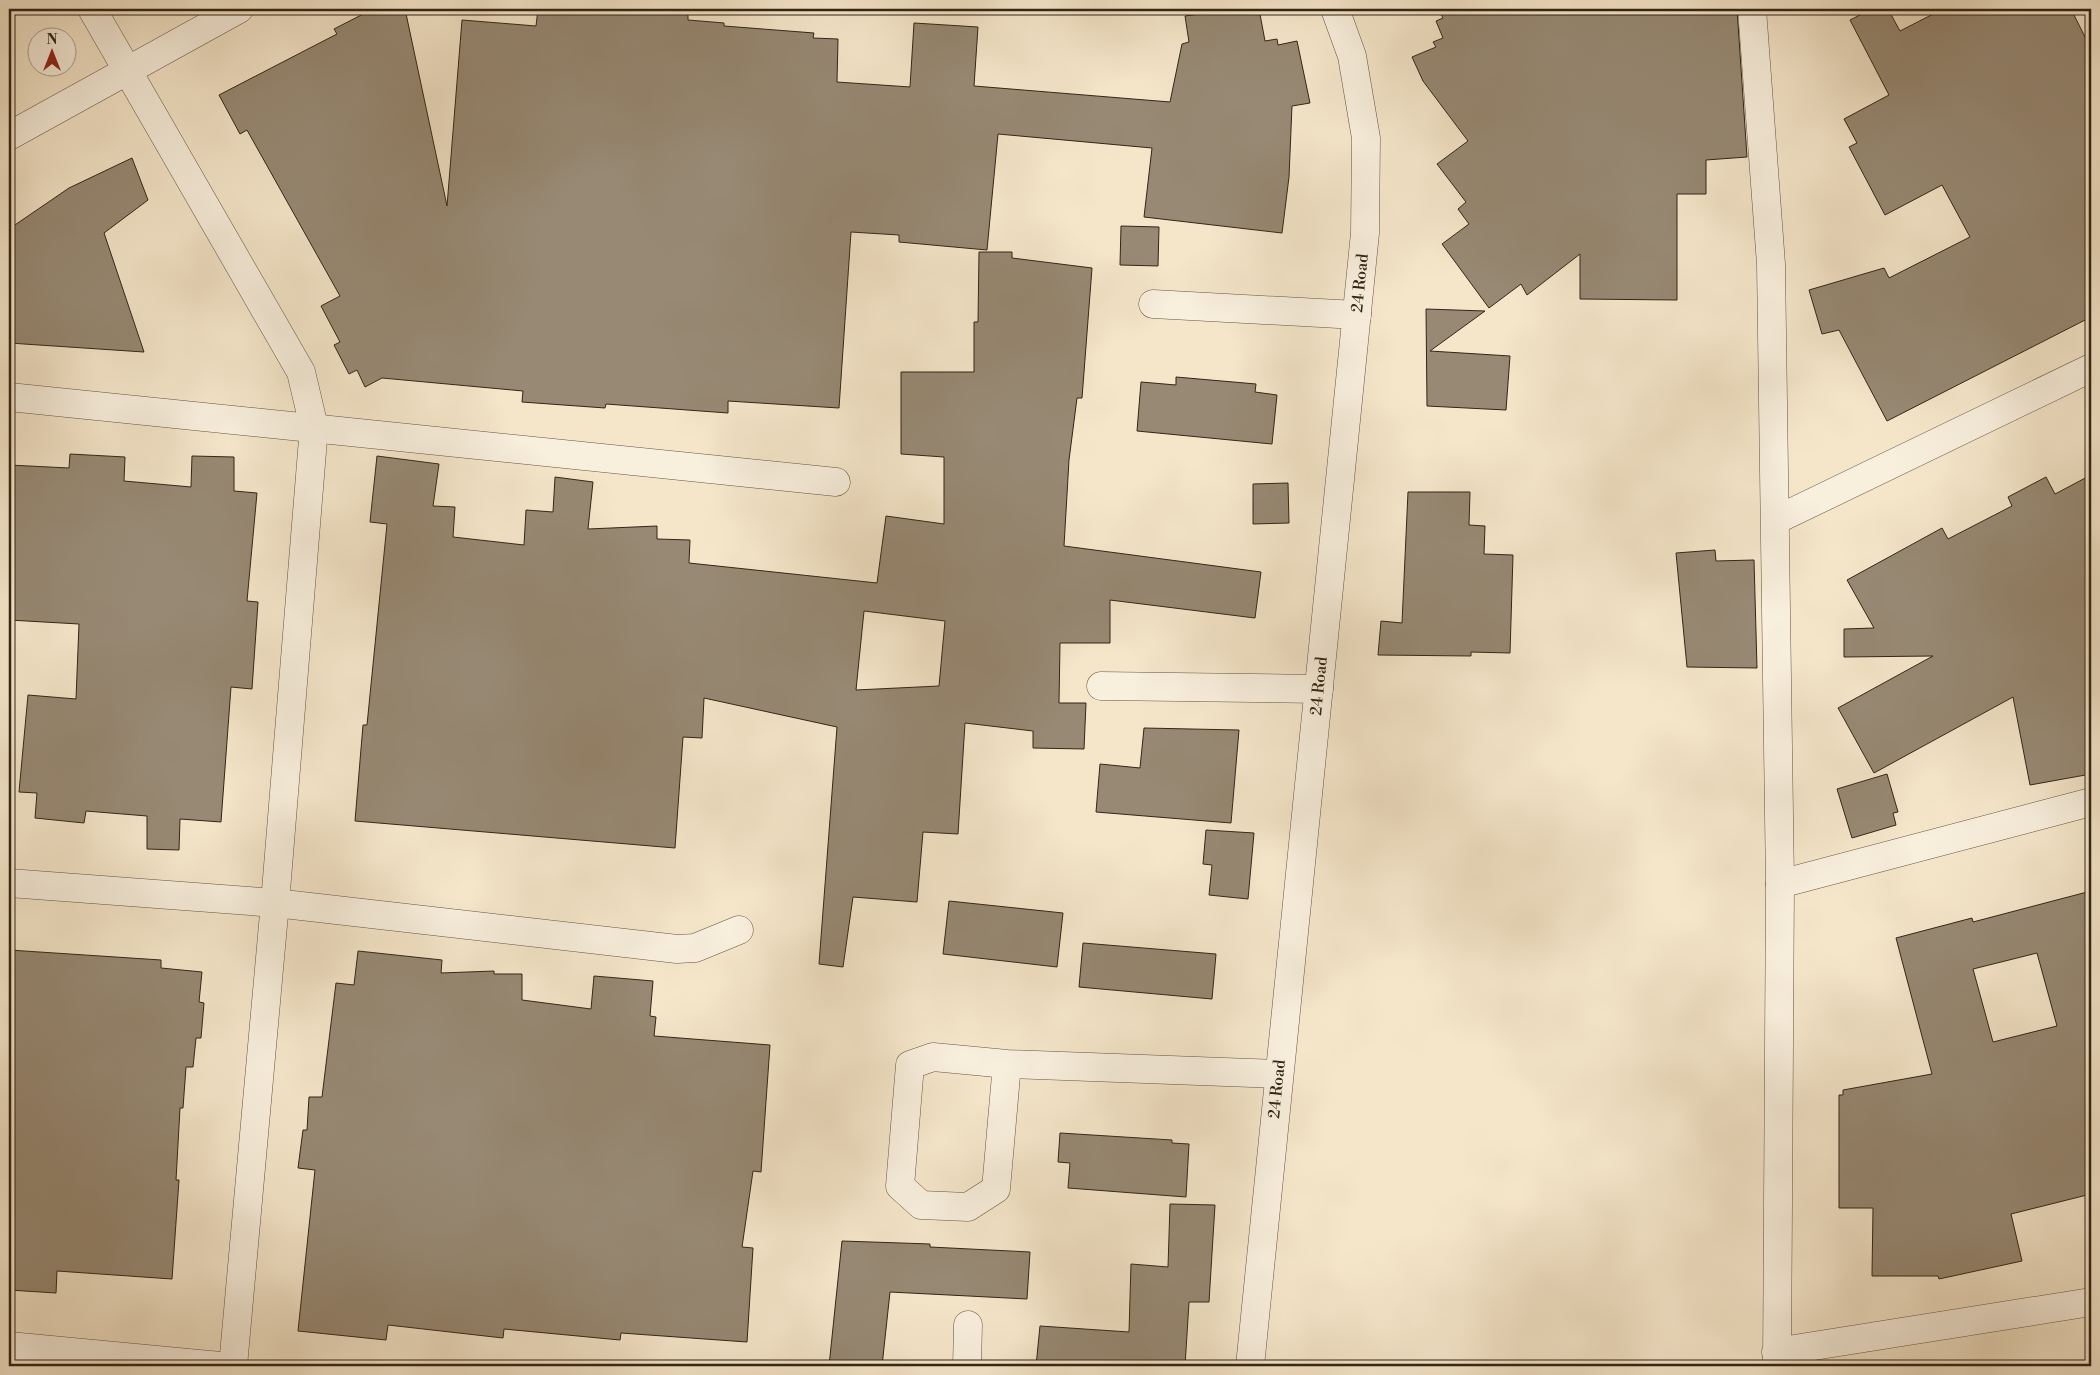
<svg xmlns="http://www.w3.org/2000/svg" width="2100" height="1375" viewBox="0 0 2100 1375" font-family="'Libre Bodoni',serif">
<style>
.building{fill:#978974;stroke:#322516;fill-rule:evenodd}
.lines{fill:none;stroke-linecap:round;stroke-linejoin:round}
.minor-casing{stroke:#635543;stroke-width:29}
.minor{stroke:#f8efdd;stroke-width:28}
.labels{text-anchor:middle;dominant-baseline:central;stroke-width:4;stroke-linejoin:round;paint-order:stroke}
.street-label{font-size:16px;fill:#322516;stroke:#f8efdd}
</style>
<rect width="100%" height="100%" fill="#f5e6ca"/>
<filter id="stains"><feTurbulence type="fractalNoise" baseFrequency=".004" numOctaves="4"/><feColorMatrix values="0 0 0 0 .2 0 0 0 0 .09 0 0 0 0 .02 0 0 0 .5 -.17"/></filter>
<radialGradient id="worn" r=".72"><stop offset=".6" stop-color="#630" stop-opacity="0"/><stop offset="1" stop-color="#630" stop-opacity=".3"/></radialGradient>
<g class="building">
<path d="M 373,9 L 405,9 L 447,206 L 462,20 L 536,26 L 538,9 L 688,9 L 688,20 L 724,23 L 724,26 L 814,33 L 813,38 L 838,39 L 837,82 L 910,87 L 914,23 L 978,27 L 974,86 L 1170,102 L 1182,44 L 1189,42 L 1185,16 L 1236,9 L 1259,9 L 1265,41 L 1277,39 L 1278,45 L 1297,41 L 1310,103 L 1292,106 L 1289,177 L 1282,233 L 1144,217 L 1152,148 L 998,134 L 987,250 L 899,242 L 899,235 L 851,232 L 839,408 L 728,401 L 728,413 L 606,404 L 605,408 L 522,402 L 523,391 L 382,378 L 365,387 L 357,370 L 349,374 L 334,345 L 340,342 L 321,306 L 340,296 L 247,130 L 240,134 L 219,95 L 337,34 L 334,29 Z"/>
<path d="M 1438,9 L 1737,9 L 1747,157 L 1706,160 L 1706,194 L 1677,194 L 1677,300 L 1580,299 L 1580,254 L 1527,295 L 1521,284 L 1489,308 L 1442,244 L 1469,224 L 1458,209 L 1466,202 L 1437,164 L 1468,141 L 1423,81 L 1412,57 L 1436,47 L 1433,42 L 1443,38 L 1436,21 L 1443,18 Z"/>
<path d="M 1872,9 L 1888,9 L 1900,31 L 1943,9 L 2071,9 L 2091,49 L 2091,317 L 1887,421 L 1839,330 L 1822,334 L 1809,290 L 1884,268 L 1889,278 L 1970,237 L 1942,185 L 1885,215 L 1849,147 L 1857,143 L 1844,119 L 1889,95 L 1850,20 Z"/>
<path d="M 132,158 L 148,200 L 104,233 L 144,352 L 9,343 L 9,229 L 69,188 Z"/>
<path d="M 1121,226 L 1159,227 L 1158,266 L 1120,265 Z"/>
<path d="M 979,252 L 1012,252 L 1012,258 L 1092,268 L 1082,398 L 1077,398 L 1069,460 L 1064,546 L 1261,572 L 1255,618 L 1110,600 L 1110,643 L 1060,643 L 1059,703 L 1086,703 L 1084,749 L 1033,748 L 1033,731 L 965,723 L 958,834 L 923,832 L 917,902 L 853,897 L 843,967 L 819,964 L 837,727 L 704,698 L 702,738 L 683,737 L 675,848 L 355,821 L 363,725 L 367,725 L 387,524 L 370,522 L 377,456 L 439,464 L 433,506 L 455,507 L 453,537 L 524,545 L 526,510 L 553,512 L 555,477 L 593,482 L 588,529 L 657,526 L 657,539 L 690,540 L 689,563 L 877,583 L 886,516 L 944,524 L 944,457 L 901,454 L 901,372 L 974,372 L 974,322 L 978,322 ZM 864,611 L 945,621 L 939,686 L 856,690 Z"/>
<path d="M 1426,309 L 1485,311 L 1430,351 L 1510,356 L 1506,410 L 1427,406 Z"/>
<path d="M 1176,377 L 1256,384 L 1255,392 L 1277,395 L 1272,444 L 1137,431 L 1141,382 L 1176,385 Z"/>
<path d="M 70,454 L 125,457 L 124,481 L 191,487 L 192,456 L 234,457 L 234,491 L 257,493 L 247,601 L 258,602 L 252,689 L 231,687 L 221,822 L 180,819 L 179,850 L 147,849 L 147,816 L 86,811 L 84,823 L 35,818 L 37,793 L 19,792 L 28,695 L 76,699 L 79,624 L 9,620 L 9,465 L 69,468 Z"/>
<path d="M 2091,475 L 2091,774 L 2030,785 L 2013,697 L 1874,773 L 1838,708 L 1933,656 L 1844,657 L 1844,629 L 1874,628 L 1847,580 L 1942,528 L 1948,539 L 2012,506 L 2008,497 L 2046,477 L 2055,494 Z"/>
<path d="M 1288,483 L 1289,523 L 1253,524 L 1253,484 Z"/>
<path d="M 1408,492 L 1470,492 L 1469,525 L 1485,526 L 1484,554 L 1513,555 L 1510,653 L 1471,652 L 1471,656 L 1378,655 L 1381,621 L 1402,623 Z"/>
<path d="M 1715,550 L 1716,561 L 1754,560 L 1757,668 L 1687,667 L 1676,553 Z"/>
<path d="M 1144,728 L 1239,730 L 1231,823 L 1096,812 L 1100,764 L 1140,768 Z"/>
<path d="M 1887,774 L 1898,812 L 1893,813 L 1896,825 L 1852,838 L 1837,789 Z"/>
<path d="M 1206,830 L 1254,833 L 1248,899 L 1209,895 L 1212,865 L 1203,864 Z"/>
<path d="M 2091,891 L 2091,1194 L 2011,1214 L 2022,1261 L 1939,1279 L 1938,1276 L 1872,1276 L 1873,1208 L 1839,1208 L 1839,1095 L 1843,1095 L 1843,1090 L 1932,1074 L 1896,938 L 1972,918 L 1973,922 ZM 2037,953 L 2057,1026 L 1993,1042 L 1973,969 Z"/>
<path d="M 949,901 L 1063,913 L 1057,967 L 943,954 Z"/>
<path d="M 1083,943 L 1216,954 L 1212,999 L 1079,987 Z"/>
<path d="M 9,950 L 161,960 L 161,968 L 202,972 L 199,1002 L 204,1003 L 201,1038 L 196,1038 L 193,1067 L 186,1067 L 183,1108 L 180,1108 L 176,1180 L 179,1180 L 172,1279 L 57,1271 L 56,1293 L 9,1290 Z"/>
<path d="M 358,951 L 442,960 L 441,973 L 494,971 L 494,974 L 522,974 L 522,1000 L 591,1009 L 594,976 L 653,981 L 650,1016 L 656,1017 L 654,1036 L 770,1045 L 761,1172 L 753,1171 L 742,1247 L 753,1248 L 747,1342 L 621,1333 L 620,1340 L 504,1329 L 503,1338 L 388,1325 L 386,1340 L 298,1331 L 315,1170 L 298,1168 L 303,1130 L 307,1130 L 309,1097 L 322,1097 L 336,983 L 354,985 Z"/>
<path d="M 1060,1133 L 1172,1140 L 1172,1143 L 1189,1144 L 1186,1197 L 1068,1188 L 1070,1163 L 1058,1162 Z"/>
<path d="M 1170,1204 L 1215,1205 L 1209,1302 L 1189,1302 L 1185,1366 L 1036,1366 L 1040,1326 L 1129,1332 L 1131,1264 L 1168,1267 Z"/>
<path d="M 842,1241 L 930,1244 L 930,1247 L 1030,1252 L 1027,1299 L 890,1292 L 882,1366 L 829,1366 Z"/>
</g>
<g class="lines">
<defs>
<g id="minor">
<path d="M 92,9 L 301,372 L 314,427 L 275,903 L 233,1366"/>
<path d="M 1752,9 L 1771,264 L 1780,884 L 1777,1366"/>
<path d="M 9,136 L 239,9"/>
<path d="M 1153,304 L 1357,315"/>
<path d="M 9,397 L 836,482"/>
<path d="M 1776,520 L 2091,368"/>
<path d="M 1101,686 L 1319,689"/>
<path d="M 9,883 L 275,903 L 677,949 L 695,948 L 739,930"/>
<path d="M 1780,884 L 2091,802"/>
<path d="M 1007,1064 L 996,1189 L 968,1207 L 921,1205 L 900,1186 L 910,1065 L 933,1057 L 1007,1064 L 1279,1074"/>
<path d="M 9,1346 L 220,1366"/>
<path d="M 1776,1352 L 2091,1302"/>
<path d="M 967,1366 L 968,1325"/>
<path d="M 1250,1366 L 1365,233 L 1366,138 L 1352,56 L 1335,9"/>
</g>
</defs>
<use href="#minor" class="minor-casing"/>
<use href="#minor" class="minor"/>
</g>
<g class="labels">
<g class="street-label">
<text transform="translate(1360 283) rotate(-84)">24 Road</text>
<text transform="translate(1319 686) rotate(-84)">24 Road</text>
<text transform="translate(1277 1089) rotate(-84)">24 Road</text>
</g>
</g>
<rect width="2100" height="1375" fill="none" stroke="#f5e6ca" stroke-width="30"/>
<rect x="10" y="10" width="2080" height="1355" fill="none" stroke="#322516" stroke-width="2.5"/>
<rect x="15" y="15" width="2070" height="1345" fill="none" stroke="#322516"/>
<g transform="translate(52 52)"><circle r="24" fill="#f8efdd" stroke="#a99e8d"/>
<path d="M0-4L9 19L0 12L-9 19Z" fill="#8f2418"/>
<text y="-8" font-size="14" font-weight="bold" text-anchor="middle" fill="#322516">N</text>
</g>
<rect width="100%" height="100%" filter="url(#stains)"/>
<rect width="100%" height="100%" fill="url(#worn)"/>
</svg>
